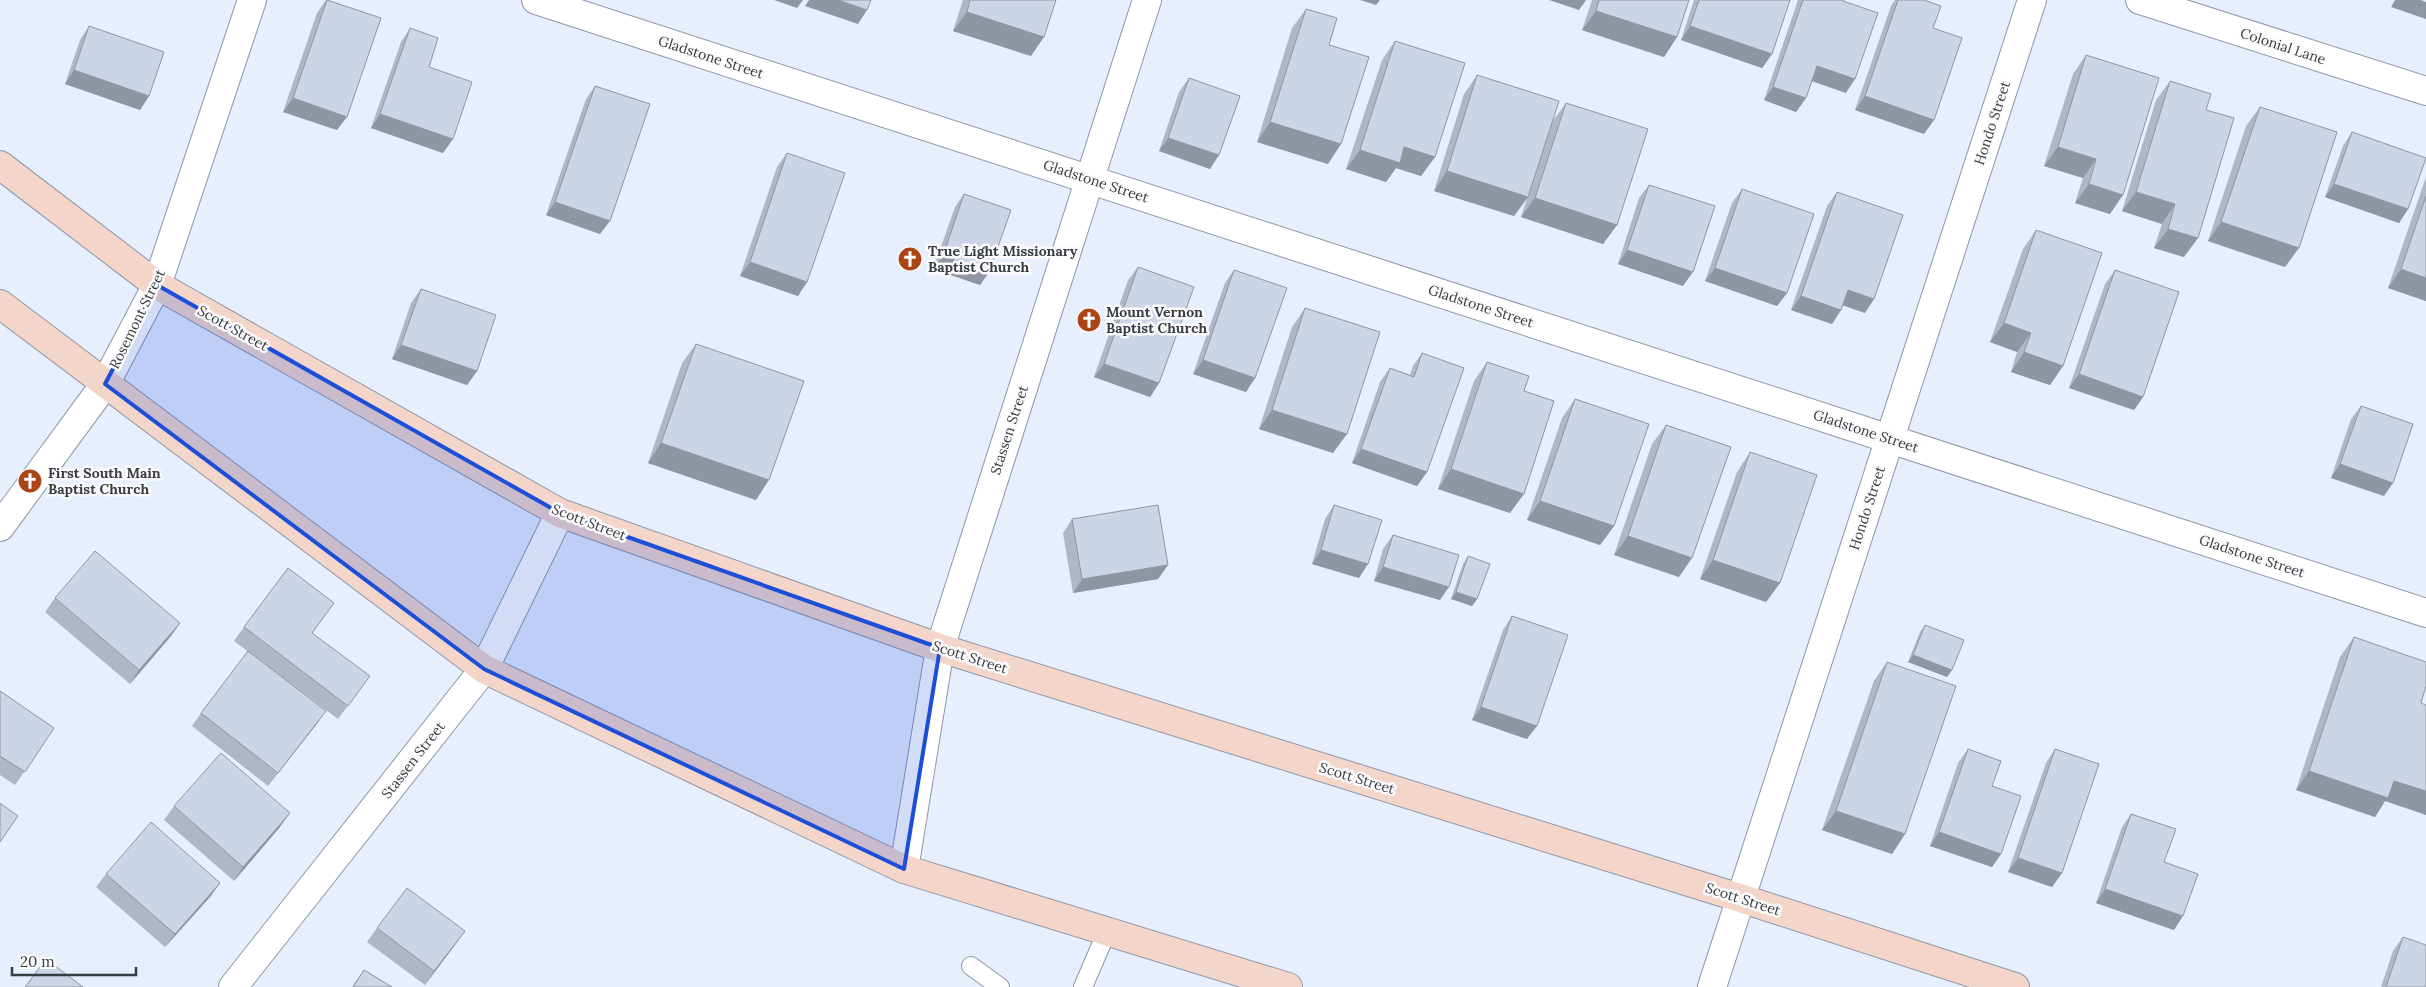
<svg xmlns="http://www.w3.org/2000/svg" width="2426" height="987" viewBox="0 0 2426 987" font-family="Lora,serif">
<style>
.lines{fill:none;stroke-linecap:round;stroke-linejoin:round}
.lane-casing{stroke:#8e97a8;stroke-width:20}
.street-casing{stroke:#8e97a8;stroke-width:30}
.secondary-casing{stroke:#8e97a8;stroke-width:30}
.lane{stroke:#fff;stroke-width:18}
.street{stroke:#fff;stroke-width:28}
.secondary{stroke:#f4d5ca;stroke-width:28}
.wall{fill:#afb7c7}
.shaded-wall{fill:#8f95a2}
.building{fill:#ccd5e7;stroke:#8f95a2}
.marked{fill:#1d4ed8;fill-opacity:0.2;stroke:#1d4ed8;stroke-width:4;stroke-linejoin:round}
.labels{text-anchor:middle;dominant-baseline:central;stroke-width:5;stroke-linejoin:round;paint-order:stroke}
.street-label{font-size:14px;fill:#373b42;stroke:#fbfbfb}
.poi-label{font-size:14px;font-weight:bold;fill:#373b42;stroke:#fbfbfb;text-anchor:start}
</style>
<rect width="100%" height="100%" fill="#e7eefe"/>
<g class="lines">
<defs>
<g id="lane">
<path d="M 971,966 L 1000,987"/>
<path d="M 1083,987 L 1107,931"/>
</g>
<g id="street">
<path d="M 536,0 L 2426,613"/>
<path d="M 2140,0 L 2426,91"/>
<path d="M 0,527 L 105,384 L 157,285 L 252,0"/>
<path d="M 904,869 L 940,648 L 1147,0"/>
<path d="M 233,987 L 484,669 L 560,513"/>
<path d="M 1712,987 L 2032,0"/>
</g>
<g id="secondary">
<path d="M 0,165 L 157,285 L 560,513 L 940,648 L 1740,898 L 2015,987"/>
<path d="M 0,304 L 484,669 L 904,869 L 1288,987"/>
</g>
</defs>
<use href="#lane" class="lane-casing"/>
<use href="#street" class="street-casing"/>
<use href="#secondary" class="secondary-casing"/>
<use href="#lane" class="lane"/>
<use href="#street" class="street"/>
<use href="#secondary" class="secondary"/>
</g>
<g class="wall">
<path d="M 326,0 L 337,130 L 283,112 L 317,13 Z"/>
<path d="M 963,0 L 1056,0 L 1031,56 L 953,31 Z"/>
<path d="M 1592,0 L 1689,0 L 1677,37 L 1664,57 L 1582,30 Z"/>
<path d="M 1694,0 L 1790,0 L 1772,54 L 1762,68 L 1681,40 Z"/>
<path d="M 1798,0 L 1844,0 L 1846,93 L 1811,81 L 1806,98 L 1796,112 L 1764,100 Z"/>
<path d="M 1895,0 L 1924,0 L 1933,28 L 1924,134 L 1855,110 L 1891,6 Z"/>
<path d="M 1306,9 L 1329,45 L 1328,164 L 1257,142 L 1292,28 Z"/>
<path d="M 89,26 L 149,96 L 140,110 L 65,84 L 80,40 Z"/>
<path d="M 410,28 L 429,67 L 443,153 L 371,128 L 401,42 Z"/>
<path d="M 1395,41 L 1435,157 L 1421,176 L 1396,168 L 1386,182 L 1346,169 L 1382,60 Z"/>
<path d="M 2086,55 L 2110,214 L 2075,203 L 2083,178 L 2044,166 L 2073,74 Z"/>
<path d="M 1477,75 L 1528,197 L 1514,216 L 1434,191 L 1464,94 Z"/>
<path d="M 1189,78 L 1210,169 L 1159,151 L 1179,92 Z"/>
<path d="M 2170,81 L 2206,110 L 2184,257 L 2154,248 L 2162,224 L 2122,211 L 2156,100 Z"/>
<path d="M 595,86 L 600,234 L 546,215 L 586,99 Z"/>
<path d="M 1566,103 L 1617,225 L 1603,244 L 1521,217 L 1552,122 Z"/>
<path d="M 2260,107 L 2285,267 L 2208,241 L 2246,126 Z"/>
<path d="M 2352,132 L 2408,209 L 2399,223 L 2325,197 L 2343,146 Z"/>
<path d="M 787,153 L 807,282 L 798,296 L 740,276 L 777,167 Z"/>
<path d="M 2426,177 L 2426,301 L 2388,288 Z"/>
<path d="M 1649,185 L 1683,286 L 1618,264 L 1639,198 Z"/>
<path d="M 1742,189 L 1787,293 L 1777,306 L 1705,281 L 1732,203 Z"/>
<path d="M 1837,192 L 1865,313 L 1843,305 L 1841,310 L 1832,324 L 1791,310 L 1827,206 Z"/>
<path d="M 964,194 L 989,272 L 980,285 L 933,269 L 955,207 Z"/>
<path d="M 2036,230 L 2063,366 L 2050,385 L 2011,372 L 2017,352 L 1990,342 L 2023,249 Z"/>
<path d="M 1138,267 L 1159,383 L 1150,397 L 1094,377 L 1128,280 Z"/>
<path d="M 1234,270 L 1255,378 L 1246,392 L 1193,374 L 1225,283 Z"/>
<path d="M 2115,270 L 2143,397 L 2134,410 L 2069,388 L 2105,284 Z"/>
<path d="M 421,289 L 477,371 L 467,385 L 392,359 L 411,303 Z"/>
<path d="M 1305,308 L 1333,453 L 1259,429 L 1292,327 Z"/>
<path d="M 696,344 L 756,500 L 648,463 L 682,363 Z"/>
<path d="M 1422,353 L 1427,472 L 1417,486 L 1352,463 L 1380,382 L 1390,368 L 1410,375 L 1413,366 Z"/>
<path d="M 1487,362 L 1524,391 L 1510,513 L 1438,489 L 1474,381 Z"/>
<path d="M 1575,399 L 1614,526 L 1600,545 L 1527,520 L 1562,418 Z"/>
<path d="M 2361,406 L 2384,496 L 2331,478 L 2351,419 Z"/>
<path d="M 1666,425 L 1679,577 L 1614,555 L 1652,444 Z"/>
<path d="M 1750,452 L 1780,583 L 1766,602 L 1700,579 L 1737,472 Z"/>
<path d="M 1334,505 L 1359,578 L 1312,564 L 1325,519 Z"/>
<path d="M 1072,519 L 1168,565 L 1158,579 L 1073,593 L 1063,533 Z"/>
<path d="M 1393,535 L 1440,600 L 1374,581 L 1383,549 Z"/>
<path d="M 1468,556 L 1477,599 L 1472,606 L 1451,599 L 1463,564 Z"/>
<path d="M 55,598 L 180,623 L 171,636 L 130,684 L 45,612 Z"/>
<path d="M 325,616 L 312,633 L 370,676 L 338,719 L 234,641 L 244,627 Z"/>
<path d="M 1512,616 L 1527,739 L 1472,720 L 1503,630 Z"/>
<path d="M 1925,625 L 1952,670 L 1947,677 L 1908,662 L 1920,632 Z"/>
<path d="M 2354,637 L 2385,801 L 2375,817 L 2296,790 L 2340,657 Z"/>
<path d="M 1887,662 L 1905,834 L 1892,854 L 1822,830 L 1874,681 Z"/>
<path d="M 0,691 L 54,728 L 15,785 L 0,775 Z"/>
<path d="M 201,713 L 316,725 L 268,786 L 192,726 Z"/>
<path d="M 1968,749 L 1992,786 L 2001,854 L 1992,867 L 1930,846 L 1958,763 Z"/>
<path d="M 2055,749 L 2062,873 L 2052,887 L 2008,872 L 2046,763 Z"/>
<path d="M 174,806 L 280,827 L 234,881 L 164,820 Z"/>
<path d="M 2131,814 L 2164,862 L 2174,930 L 2096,903 L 2122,827 Z"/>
<path d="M 106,874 L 220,883 L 210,897 L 165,947 L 96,887 Z"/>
<path d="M 377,928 L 465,931 L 425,985 L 367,942 Z"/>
<path d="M 2403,937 L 2426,987 L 2381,987 L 2393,951 Z"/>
<path d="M 364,970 L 392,987 L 352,987 Z"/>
</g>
<g class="shaded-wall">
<path d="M 774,0 L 803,0 L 797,8 Z"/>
<path d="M 809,0 L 838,0 L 867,10 L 858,24 L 805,6 Z"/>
<path d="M 1360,0 L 1380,0 L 1376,5 Z"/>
<path d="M 1549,0 L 1586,0 L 1579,10 Z"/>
<path d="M 2395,0 L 2421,0 L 2426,2 L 2426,19 L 2391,7 Z"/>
<path d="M 1596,11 L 1677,37 L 1664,57 L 1582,30 Z"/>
<path d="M 967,12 L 1044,37 L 1031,56 L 953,31 Z"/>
<path d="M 1690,26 L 1772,54 L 1762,68 L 1681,40 Z"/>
<path d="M 1817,66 L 1855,79 L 1846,93 L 1807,79 Z"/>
<path d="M 74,70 L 149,96 L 140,110 L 65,84 Z"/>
<path d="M 1773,87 L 1806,98 L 1796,112 L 1764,100 Z"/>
<path d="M 1865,96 L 1934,120 L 1924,134 L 1855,110 Z"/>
<path d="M 293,98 L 347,117 L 337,130 L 283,112 Z"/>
<path d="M 380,114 L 453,139 L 443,153 L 371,128 Z"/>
<path d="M 1270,122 L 1341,144 L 1328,164 L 1257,142 Z"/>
<path d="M 1168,138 L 1219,155 L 1210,169 L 1159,151 Z"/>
<path d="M 1404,147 L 1435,157 L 1421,176 L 1396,168 L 1386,182 L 1346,169 L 1360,150 Z"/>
<path d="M 2058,147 L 2096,159 L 2083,178 L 2044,166 Z"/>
<path d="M 1447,171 L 1528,197 L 1514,216 L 1434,191 Z"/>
<path d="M 2089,184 L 2123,195 L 2110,214 L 2075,203 Z"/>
<path d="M 2334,184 L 2408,209 L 2399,223 L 2325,197 Z"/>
<path d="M 2136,192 L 2175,204 L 2162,224 L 2122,211 Z"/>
<path d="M 1535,198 L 1617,225 L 1603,244 L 1521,217 Z"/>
<path d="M 555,202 L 610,221 L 600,234 L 546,215 Z"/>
<path d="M 2221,222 L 2299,248 L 2285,267 L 2208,241 Z"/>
<path d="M 2168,229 L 2198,238 L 2184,257 L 2154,248 Z"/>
<path d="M 1627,250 L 1693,272 L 1683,286 L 1618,264 Z"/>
<path d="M 943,256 L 989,272 L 980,285 L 933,269 Z"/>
<path d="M 750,262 L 807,282 L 798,296 L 740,276 Z"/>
<path d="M 1715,268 L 1787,293 L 1777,306 L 1705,281 Z"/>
<path d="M 2401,269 L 2426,278 L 2426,301 L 2388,288 Z"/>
<path d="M 1848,290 L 1874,299 L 1865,313 L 1839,304 Z"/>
<path d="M 1801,296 L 1841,310 L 1832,324 L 1791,310 Z"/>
<path d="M 2004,323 L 2031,333 L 2017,352 L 1990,342 Z"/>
<path d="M 401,345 L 477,371 L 467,385 L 392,359 Z"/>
<path d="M 2024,352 L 2063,366 L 2050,385 L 2011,372 Z"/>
<path d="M 1203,360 L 1255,378 L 1246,392 L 1193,374 Z"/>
<path d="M 1104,364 L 1159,383 L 1150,397 L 1094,377 Z"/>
<path d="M 2079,374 L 2143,397 L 2134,410 L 2069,388 Z"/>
<path d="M 1272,410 L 1347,434 L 1333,453 L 1259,429 Z"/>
<path d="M 661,443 L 769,480 L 756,500 L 648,463 Z"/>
<path d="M 1361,449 L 1427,472 L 1417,486 L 1352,463 Z"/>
<path d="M 2340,464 L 2393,483 L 2384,496 L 2331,478 Z"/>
<path d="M 1451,469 L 1524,494 L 1510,513 L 1438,489 Z"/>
<path d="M 1540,501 L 1614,526 L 1600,545 L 1527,520 Z"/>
<path d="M 1628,536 L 1692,558 L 1679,577 L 1614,555 Z"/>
<path d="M 1321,550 L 1368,564 L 1359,578 L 1312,564 Z"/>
<path d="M 1713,560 L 1780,583 L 1766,602 L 1700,579 Z"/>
<path d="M 1168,565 L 1158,579 L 1073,593 L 1082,579 Z"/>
<path d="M 1383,567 L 1449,587 L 1440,600 L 1374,581 Z"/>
<path d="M 1456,592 L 1477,599 L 1472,606 L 1451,599 Z"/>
<path d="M 180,623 L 171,636 L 130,684 L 139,670 Z"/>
<path d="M 1913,655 L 1952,670 L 1947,677 L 1908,662 Z"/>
<path d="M 1481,707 L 1537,726 L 1527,739 L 1472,720 Z"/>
<path d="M 326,711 L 316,725 L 268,786 L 278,773 Z"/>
<path d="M 2309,771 L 2394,781 L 2426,791 L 2426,815 L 2385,801 L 2375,817 L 2296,790 Z"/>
<path d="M 1836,811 L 1905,834 L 1892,854 L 1822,830 Z"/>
<path d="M 290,813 L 280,827 L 234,881 L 243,867 Z"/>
<path d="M 1939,832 L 2001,854 L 1992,867 L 1930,846 Z"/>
<path d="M 2018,858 L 2062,873 L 2052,887 L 2008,872 Z"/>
<path d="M 220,883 L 210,897 L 165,947 L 175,934 Z"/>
<path d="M 2105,889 L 2183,916 L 2174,930 L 2096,903 Z"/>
<path d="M 465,931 L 455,945 L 425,985 L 434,971 Z"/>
</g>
<g class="building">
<path d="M 327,0 L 381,18 L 347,117 L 293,98 Z"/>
<path d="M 838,0 L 871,0 L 867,10 Z"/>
<path d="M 970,0 L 1056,0 L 1044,37 L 967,12 Z"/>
<path d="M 1599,0 L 1689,0 L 1677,37 L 1596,11 Z"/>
<path d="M 1699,0 L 1790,0 L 1772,54 L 1690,26 Z"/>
<path d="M 1803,0 L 1844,0 L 1843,1 L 1878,13 L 1855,79 L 1817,66 L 1806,98 L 1773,87 Z"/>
<path d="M 1898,0 L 1924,0 L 1941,6 L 1933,28 L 1962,38 L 1934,120 L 1865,96 Z"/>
<path d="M 1306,9 L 1337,18 L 1329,45 L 1369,57 L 1341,144 L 1270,122 Z"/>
<path d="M 89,26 L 164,52 L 149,96 L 74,70 Z"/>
<path d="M 410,28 L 438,38 L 429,67 L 472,82 L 453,139 L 380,114 Z"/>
<path d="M 1395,41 L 1465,63 L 1435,157 L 1404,147 L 1400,163 L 1360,150 Z"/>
<path d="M 2086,55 L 2159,78 L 2123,195 L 2089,184 L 2096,159 L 2058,147 Z"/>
<path d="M 1477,75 L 1559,101 L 1528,197 L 1447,171 Z"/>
<path d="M 1189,78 L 1240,96 L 1219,155 L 1168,138 Z"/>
<path d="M 2170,81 L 2211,94 L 2206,110 L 2234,118 L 2198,238 L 2168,229 L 2175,204 L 2136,192 Z"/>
<path d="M 595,86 L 650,104 L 610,221 L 555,202 Z"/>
<path d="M 1566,103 L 1648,129 L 1617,225 L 1535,198 Z"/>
<path d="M 2260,107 L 2337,132 L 2299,248 L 2221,222 Z"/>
<path d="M 2352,132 L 2426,158 L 2408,209 L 2334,184 Z"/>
<path d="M 787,153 L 845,173 L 807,282 L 750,262 Z"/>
<path d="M 1649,185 L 1715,206 L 1693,272 L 1627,250 Z"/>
<path d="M 1742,189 L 1814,214 L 1787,293 L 1715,268 Z"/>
<path d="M 1837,192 L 1903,215 L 1874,299 L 1848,290 L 1841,310 L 1801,296 Z"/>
<path d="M 964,194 L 1011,210 L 989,272 L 943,256 Z"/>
<path d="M 2426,196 L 2426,278 L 2401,269 Z"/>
<path d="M 2036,230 L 2102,253 L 2063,366 L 2024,352 L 2031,333 L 2004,323 Z"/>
<path d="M 1138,267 L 1194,287 L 1159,383 L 1104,364 Z"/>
<path d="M 1234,270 L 1287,288 L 1255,378 L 1203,360 Z"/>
<path d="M 2115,270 L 2179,292 L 2143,397 L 2079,374 Z"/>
<path d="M 421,289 L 496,315 L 477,371 L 401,345 Z"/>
<path d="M 1305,308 L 1380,332 L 1347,434 L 1272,410 Z"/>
<path d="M 696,344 L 804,381 L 769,480 L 661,443 Z"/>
<path d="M 1422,353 L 1464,368 L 1427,472 L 1361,449 L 1390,368 L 1414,377 Z"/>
<path d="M 1487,362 L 1529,376 L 1524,391 L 1554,401 L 1524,494 L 1451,469 Z"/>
<path d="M 1575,399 L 1649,424 L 1614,526 L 1540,501 Z"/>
<path d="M 2361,406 L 2413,424 L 2393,483 L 2340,464 Z"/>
<path d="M 1666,425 L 1731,447 L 1692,558 L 1628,536 Z"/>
<path d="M 1750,452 L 1817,475 L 1780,583 L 1713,560 Z"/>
<path d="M 1158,505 L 1168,565 L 1082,579 L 1072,519 Z"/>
<path d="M 1334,505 L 1382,520 L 1368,564 L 1321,550 Z"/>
<path d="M 1393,535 L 1459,555 L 1449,587 L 1383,567 Z"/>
<path d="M 95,551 L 180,623 L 139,670 L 55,598 Z"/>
<path d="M 1468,556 L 1490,564 L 1477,599 L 1456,592 Z"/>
<path d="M 288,568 L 334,603 L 312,633 L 370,676 L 348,706 L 244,627 Z"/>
<path d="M 1512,616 L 1568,635 L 1537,726 L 1481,707 Z"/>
<path d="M 1925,625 L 1964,640 L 1952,670 L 1913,655 Z"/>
<path d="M 2354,637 L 2426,662 L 2426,686 L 2421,703 L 2426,705 L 2426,791 L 2394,781 L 2388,798 L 2309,771 Z"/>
<path d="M 248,651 L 326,711 L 278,773 L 201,713 Z"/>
<path d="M 1887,662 L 1956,686 L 1905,834 L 1836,811 Z"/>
<path d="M 0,691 L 54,728 L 25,772 L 0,756 Z"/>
<path d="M 1968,749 L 2001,761 L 1992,786 L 2021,796 L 2001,854 L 1939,832 Z"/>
<path d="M 2055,749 L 2099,764 L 2062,873 L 2018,858 Z"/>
<path d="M 221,753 L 290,813 L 243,867 L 174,806 Z"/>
<path d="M 0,803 L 18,816 L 0,842 Z"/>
<path d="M 2131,814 L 2176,829 L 2164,862 L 2198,874 L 2183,916 L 2105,889 Z"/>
<path d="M 151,822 L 220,883 L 175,934 L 106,874 Z"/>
<path d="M 407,888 L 465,931 L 434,971 L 377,928 Z"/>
<path d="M 2403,937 L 2426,945 L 2426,987 L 2386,987 Z"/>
<path d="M 46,959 L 83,987 L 25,987 Z"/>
<path d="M 364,970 L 392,987 L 353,987 Z"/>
</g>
<path class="marked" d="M 157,285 L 560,513 L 940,648 L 904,869 L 484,669 L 105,384 Z"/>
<defs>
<symbol id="church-disc" viewBox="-11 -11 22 22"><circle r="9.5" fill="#aa4518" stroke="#fbfbfb"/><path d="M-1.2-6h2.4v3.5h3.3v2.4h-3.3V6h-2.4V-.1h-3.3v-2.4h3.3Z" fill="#fff"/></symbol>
</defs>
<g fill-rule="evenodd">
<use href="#church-disc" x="896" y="245" width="28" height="28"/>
<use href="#church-disc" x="1075" y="306" width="28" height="28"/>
<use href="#church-disc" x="16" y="467" width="28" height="28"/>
</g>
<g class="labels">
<g class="street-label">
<text transform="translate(2283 46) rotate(18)">Colonial Lane</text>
<text transform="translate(711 57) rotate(18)">Gladstone Street</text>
<text transform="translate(1992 123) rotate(-72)">Hondo Street</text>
<text transform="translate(1096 181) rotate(18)">Gladstone Street</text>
<text transform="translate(1481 306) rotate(18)">Gladstone Street</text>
<text transform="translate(137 319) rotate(-64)">Rosemont Street</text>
<text transform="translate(233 328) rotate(29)">Scott Street</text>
<text transform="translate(1009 430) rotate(-72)">Stassen Street</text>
<text transform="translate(1866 431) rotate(18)">Gladstone Street</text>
<text transform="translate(1867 508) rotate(-72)">Hondo Street</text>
<text transform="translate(589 522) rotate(21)">Scott Street</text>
<text transform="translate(2252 556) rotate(18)">Gladstone Street</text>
<text transform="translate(970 657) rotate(18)">Scott Street</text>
<text transform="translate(413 760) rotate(-52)">Stassen Street</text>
<text transform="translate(1357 778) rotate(17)">Scott Street</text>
<text transform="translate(1743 899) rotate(18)">Scott Street</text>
</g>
<g class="poi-label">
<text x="928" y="251">True Light Missionary<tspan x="928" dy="16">Baptist Church</tspan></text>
<text x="1106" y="312">Mount Vernon<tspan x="1106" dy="16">Baptist Church</tspan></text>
<text x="48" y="473">First South Main<tspan x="48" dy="16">Baptist Church</tspan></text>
</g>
</g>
<path d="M12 967v8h124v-8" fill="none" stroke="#373b42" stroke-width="2.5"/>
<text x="20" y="967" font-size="15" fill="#373b42" stroke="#fbfbfb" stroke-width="4" paint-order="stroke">20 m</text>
</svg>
